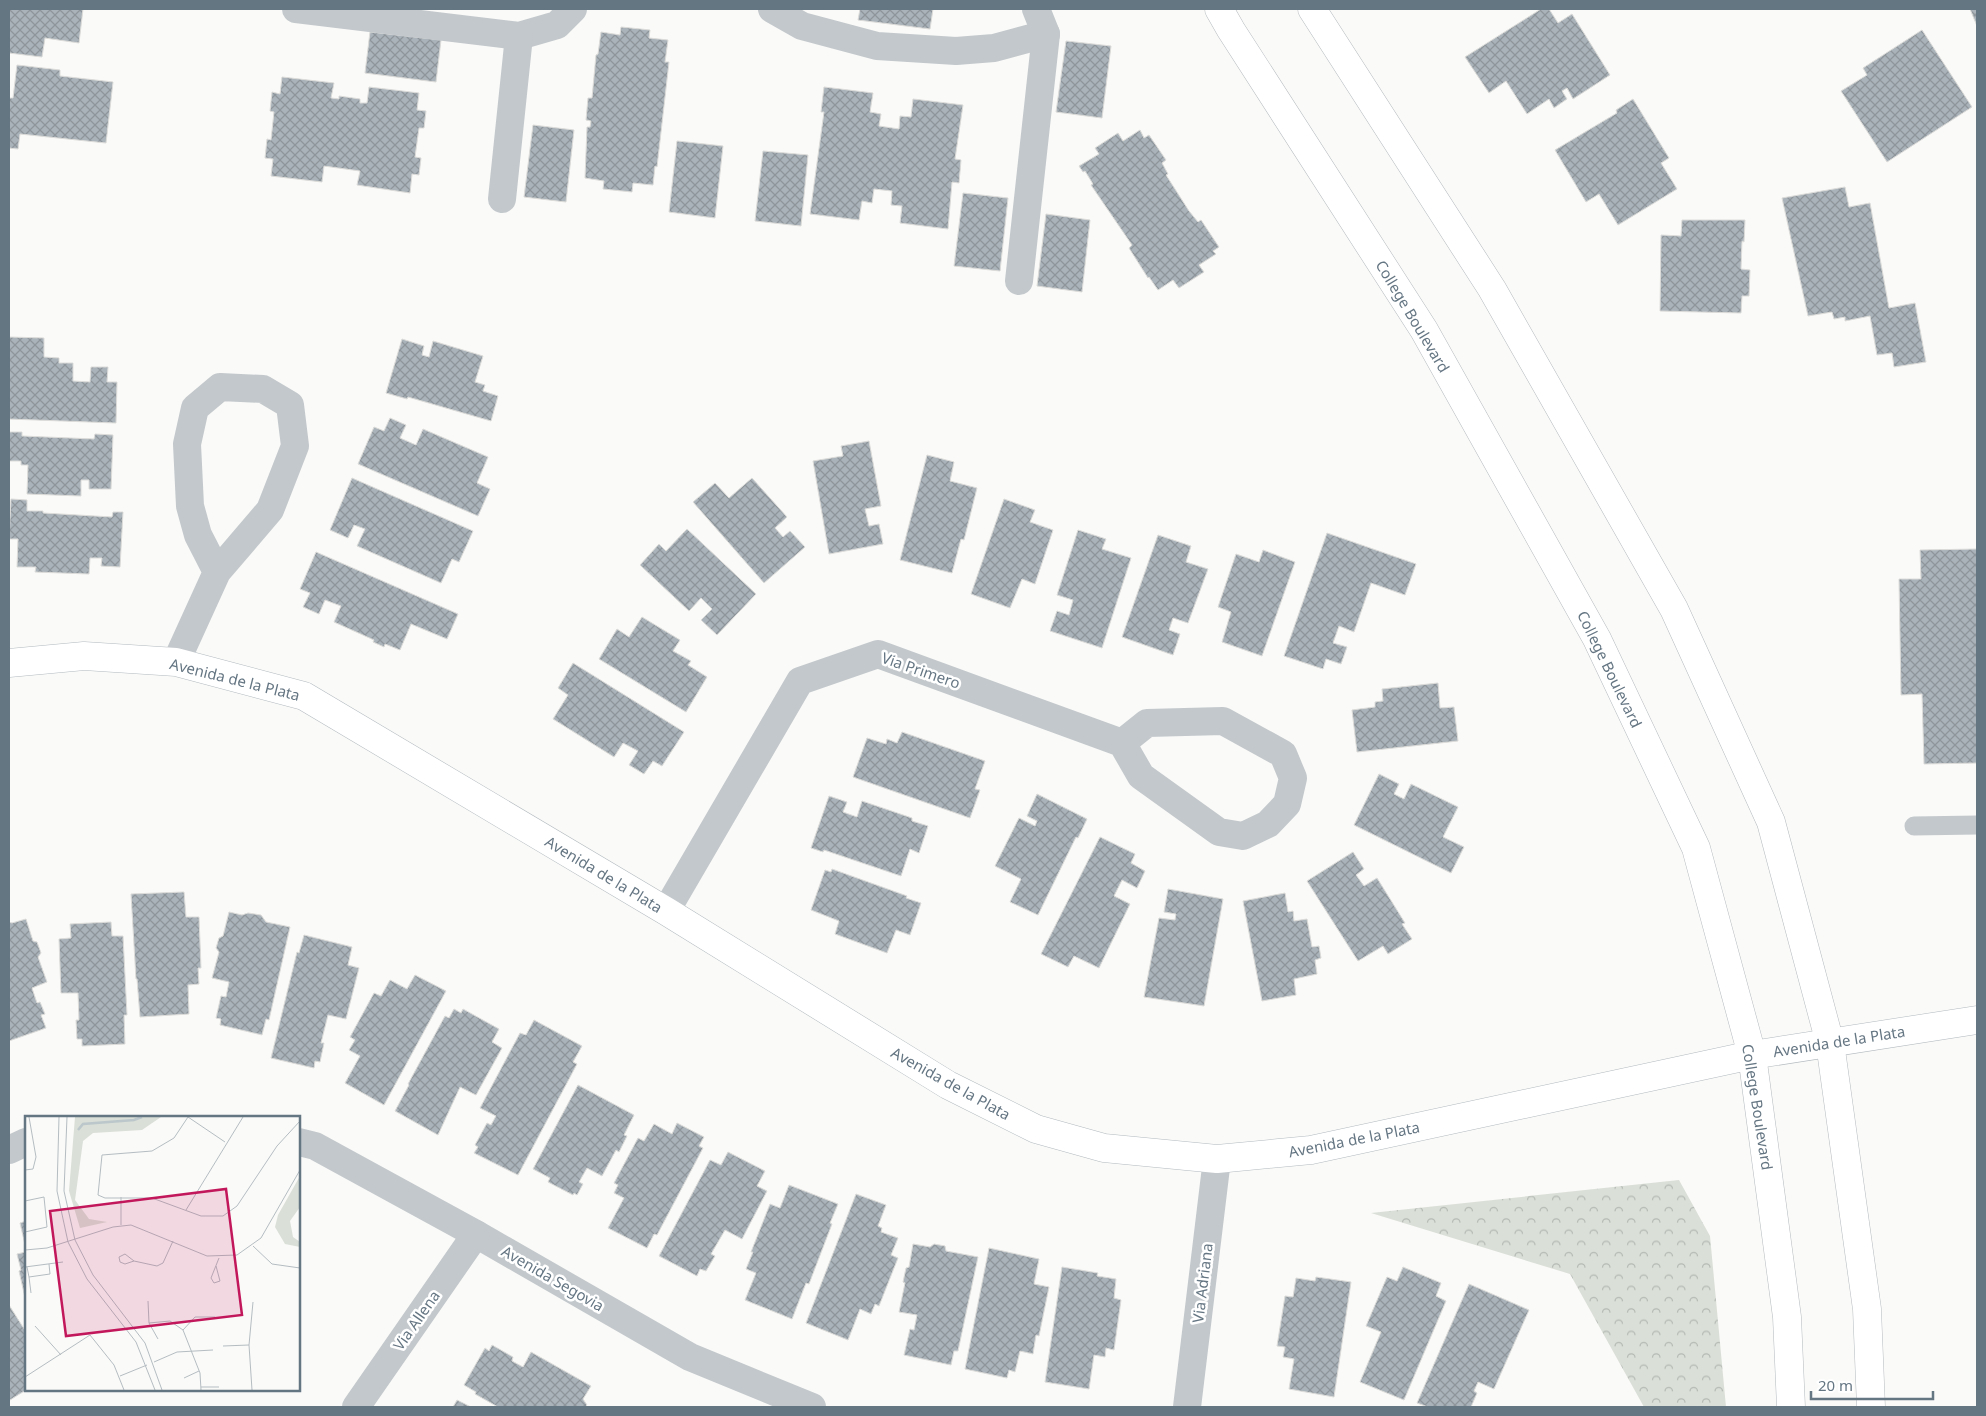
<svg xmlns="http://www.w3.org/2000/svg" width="1986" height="1416" viewBox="0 0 1986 1416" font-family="'Noto Sans',sans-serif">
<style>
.forest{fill:url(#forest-crowns)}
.building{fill:url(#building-cross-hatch);stroke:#dcdcda}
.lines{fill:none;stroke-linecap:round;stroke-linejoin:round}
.secondary-casing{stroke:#b3babf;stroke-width:29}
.primary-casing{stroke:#b5babe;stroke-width:29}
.lane{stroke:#c3c8cc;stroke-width:19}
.street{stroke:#c3c8cc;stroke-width:28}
.secondary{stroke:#fff;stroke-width:28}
.primary{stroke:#fff;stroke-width:28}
.labels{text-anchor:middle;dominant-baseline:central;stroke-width:5;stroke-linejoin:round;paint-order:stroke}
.street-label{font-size:15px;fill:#657683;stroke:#fff}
.inset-river{fill:none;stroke:#bbc7cb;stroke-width:2.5}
.inset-road{fill:none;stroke:#b5bdc2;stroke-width:1}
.view{fill:#c2185b;fill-opacity:0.15;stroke:#c2185b;stroke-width:2.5}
.inset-edge{fill:none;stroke:#657683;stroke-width:2.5}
</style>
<defs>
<pattern id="forest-crowns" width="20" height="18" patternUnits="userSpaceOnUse" patternTransform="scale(1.25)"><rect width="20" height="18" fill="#dadfd7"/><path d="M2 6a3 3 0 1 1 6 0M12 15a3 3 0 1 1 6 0" fill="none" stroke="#b4b9b4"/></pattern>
<pattern id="building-cross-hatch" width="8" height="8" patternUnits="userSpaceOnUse" patternTransform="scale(1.25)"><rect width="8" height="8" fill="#aab3b9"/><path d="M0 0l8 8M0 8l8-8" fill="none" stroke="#8e969c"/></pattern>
</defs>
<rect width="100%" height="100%" fill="#fafaf8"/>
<path class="forest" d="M 1679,1180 L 1710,1236 L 1726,1407 L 1644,1407 L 1570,1274 L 1371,1213 Z"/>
<g class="building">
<path d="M 9,9 L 83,9 L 79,43 L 45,38 L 42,57 L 9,53 Z"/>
<path d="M 860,9 L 933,9 L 930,29 L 858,20 Z"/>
<path d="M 1541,9 L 1549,9 L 1558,23 L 1572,14 L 1610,75 L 1573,99 L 1567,88 L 1562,91 L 1567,99 L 1554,108 L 1549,99 L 1527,114 L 1506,81 L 1489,93 L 1465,57 Z"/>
<path d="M 1970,9 L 1977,9 L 1977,26 Z"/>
<path d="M 621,27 L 650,30 L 649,38 L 668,40 L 665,62 L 669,62 L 657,167 L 655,166 L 653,185 L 633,183 L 632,192 L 603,189 L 604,181 L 585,178 L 587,127 L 590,127 L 591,121 L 586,120 L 588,98 L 592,98 L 596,55 L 598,54 L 601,32 L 620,35 Z"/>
<path d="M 1922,30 L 1972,107 L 1887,162 L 1841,91 L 1867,75 L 1863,68 Z"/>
<path d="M 370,32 L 441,40 L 436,82 L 365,73 Z"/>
<path d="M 1066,41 L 1111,46 L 1102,118 L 1056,112 Z"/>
<path d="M 17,65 L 60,70 L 60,76 L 113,82 L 106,143 L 20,134 L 18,149 L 9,148 L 9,98 L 13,98 Z"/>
<path d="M 282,77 L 334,83 L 331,98 L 339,99 L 339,96 L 360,99 L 360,103 L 367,103 L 369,87 L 419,93 L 417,110 L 426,111 L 424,128 L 419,128 L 415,157 L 421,158 L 419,175 L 412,174 L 410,193 L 357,185 L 360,171 L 324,166 L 322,182 L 271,176 L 273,159 L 265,158 L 267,139 L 271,140 L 274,112 L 270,111 L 272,92 L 280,94 Z"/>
<path d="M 824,87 L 873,93 L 870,112 L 881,114 L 879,126 L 899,129 L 900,116 L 911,117 L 913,99 L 963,105 L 955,159 L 961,160 L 959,183 L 952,182 L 948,229 L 900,223 L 902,206 L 891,205 L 892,191 L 874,189 L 872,203 L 862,201 L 859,220 L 810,214 L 824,112 L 821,112 Z"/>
<path d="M 1633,99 L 1669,158 L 1661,163 L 1677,189 L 1618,225 L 1599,194 L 1586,202 L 1555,150 L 1617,113 L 1616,110 Z"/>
<path d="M 533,125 L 574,130 L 566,202 L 524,197 Z"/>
<path d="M 1140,130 L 1144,138 L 1149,135 L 1166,160 L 1162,163 L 1168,174 L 1166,175 L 1189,211 L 1198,222 L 1201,220 L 1219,247 L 1213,251 L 1216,254 L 1199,265 L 1204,272 L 1179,288 L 1173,280 L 1158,290 L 1149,277 L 1148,278 L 1129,248 L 1132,245 L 1091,185 L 1093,184 L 1085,171 L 1083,172 L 1079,166 L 1099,154 L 1095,148 L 1118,133 L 1123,141 Z"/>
<path d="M 677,141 L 723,146 L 715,218 L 669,212 Z"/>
<path d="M 763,151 L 808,155 L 801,226 L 755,221 Z"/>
<path d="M 1845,187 L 1849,207 L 1870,203 L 1889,308 L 1915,303 L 1926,362 L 1894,367 L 1892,353 L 1877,355 L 1870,316 L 1845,321 L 1845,317 L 1834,319 L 1832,312 L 1808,316 L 1782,198 Z"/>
<path d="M 963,193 L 1008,198 L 1000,271 L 954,266 Z"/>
<path d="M 1046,214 L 1090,220 L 1082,292 L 1037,286 Z"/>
<path d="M 1682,220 L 1745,220 L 1744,242 L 1742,241 L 1741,269 L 1750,270 L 1749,296 L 1742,296 L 1741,313 L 1660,311 L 1661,235 L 1681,236 Z"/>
<path d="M 9,337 L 44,338 L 44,357 L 59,358 L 59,363 L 73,363 L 73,381 L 90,382 L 91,367 L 108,367 L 107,382 L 117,382 L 116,423 L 9,419 Z"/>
<path d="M 402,339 L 424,346 L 422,355 L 429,357 L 433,341 L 483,356 L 475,382 L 485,385 L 483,391 L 498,396 L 491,421 L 408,397 L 407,399 L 386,393 Z"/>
<path d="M 390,418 L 406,425 L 400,438 L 416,445 L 423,429 L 488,457 L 477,483 L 490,489 L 478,516 L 358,464 L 374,427 L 384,431 Z"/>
<path d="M 9,432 L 22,432 L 22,436 L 94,439 L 95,434 L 113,435 L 111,489 L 89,489 L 89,480 L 81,480 L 81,496 L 27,494 L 28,465 L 21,465 L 21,461 L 9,461 Z"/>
<path d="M 869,441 L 881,506 L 865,509 L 869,526 L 879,524 L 883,544 L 829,554 L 813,461 L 843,456 L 841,446 Z"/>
<path d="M 927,455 L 954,462 L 950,481 L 977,488 L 964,540 L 961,539 L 952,573 L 900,560 Z"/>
<path d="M 352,478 L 473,531 L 459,562 L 452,559 L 441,583 L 357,546 L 365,529 L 354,525 L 348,538 L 330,530 Z"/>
<path d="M 752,478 L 787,517 L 775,528 L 783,537 L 790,531 L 805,547 L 764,583 L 693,502 L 715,483 L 729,498 Z"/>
<path d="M 11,499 L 27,500 L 27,511 L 43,511 L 43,513 L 112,517 L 113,512 L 123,512 L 120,567 L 101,566 L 102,558 L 90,558 L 89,574 L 35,572 L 36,567 L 17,567 L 18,539 L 9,539 Z"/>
<path d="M 1004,499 L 1035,510 L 1030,522 L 1053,530 L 1035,584 L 1022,579 L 1010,608 L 971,594 Z"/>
<path d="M 687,529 L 756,594 L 717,635 L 701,620 L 712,609 L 701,598 L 689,611 L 640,565 L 659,544 L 666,551 Z"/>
<path d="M 1078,530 L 1106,539 L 1102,549 L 1131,558 L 1102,648 L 1050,631 L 1057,611 L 1069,615 L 1073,600 L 1057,595 Z"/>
<path d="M 1327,533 L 1416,564 L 1405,595 L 1371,583 L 1354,632 L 1339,626 L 1333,643 L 1347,647 L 1341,664 L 1326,659 L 1323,669 L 1284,656 Z"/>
<path d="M 1158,535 L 1191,546 L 1186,562 L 1208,569 L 1188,623 L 1173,618 L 1169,630 L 1180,634 L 1173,655 L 1122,637 Z"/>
<path d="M 1977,549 L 1977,763 L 1924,764 L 1922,694 L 1901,695 L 1899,579 L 1921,579 L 1920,550 Z"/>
<path d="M 1263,550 L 1295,562 L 1262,656 L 1222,642 L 1231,612 L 1218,607 L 1236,554 L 1259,562 Z"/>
<path d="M 316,552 L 458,614 L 447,639 L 411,624 L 400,650 L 385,644 L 384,647 L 373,642 L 374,640 L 334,622 L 341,606 L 325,600 L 319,614 L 303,607 L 310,593 L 300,589 Z"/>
<path d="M 642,617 L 680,640 L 673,651 L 691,661 L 688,665 L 707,677 L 686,712 L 599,659 L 617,629 L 629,637 Z"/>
<path d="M 573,663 L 684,732 L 662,766 L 653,761 L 644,774 L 629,765 L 638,751 L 623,743 L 614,757 L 553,719 L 568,695 L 558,688 Z"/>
<path d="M 1438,683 L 1440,708 L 1454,707 L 1458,741 L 1357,752 L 1352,710 L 1375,707 L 1375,702 L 1383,701 L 1382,689 Z"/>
<path d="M 902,732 L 985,761 L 975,789 L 980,790 L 970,818 L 853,777 L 867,738 L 886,744 L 887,739 L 897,743 Z"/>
<path d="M 1379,774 L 1399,784 L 1394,794 L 1404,799 L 1411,784 L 1458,807 L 1443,837 L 1464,847 L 1451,873 L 1354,825 Z"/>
<path d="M 1037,794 L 1087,819 L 1078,838 L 1076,837 L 1038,915 L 1010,902 L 1021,879 L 995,866 L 1019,818 L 1035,826 L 1037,821 L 1027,816 Z"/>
<path d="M 829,796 L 847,802 L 843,812 L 857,817 L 862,801 L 912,818 L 912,821 L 928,826 L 919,853 L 910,849 L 901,876 L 824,850 L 823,852 L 811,848 Z"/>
<path d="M 1100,837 L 1135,854 L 1131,863 L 1145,871 L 1137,888 L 1122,880 L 1114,896 L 1130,904 L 1099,968 L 1074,956 L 1068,967 L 1041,954 Z"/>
<path d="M 1353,852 L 1364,869 L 1356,875 L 1364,886 L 1377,878 L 1405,923 L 1402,924 L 1412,939 L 1388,954 L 1383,946 L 1358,961 L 1307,881 Z"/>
<path d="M 832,869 L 907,896 L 906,898 L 921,903 L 910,935 L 896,930 L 887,953 L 835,934 L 839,921 L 811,910 L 825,870 L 831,872 Z"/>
<path d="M 1168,889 L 1223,899 L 1204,1006 L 1144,997 L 1159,918 L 1175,920 L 1176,914 L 1164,912 Z"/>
<path d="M 184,892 L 186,917 L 199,917 L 201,968 L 198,968 L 199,984 L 188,985 L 189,1014 L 140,1017 L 137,979 L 136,979 L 131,894 Z"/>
<path d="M 1285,893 L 1288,912 L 1293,911 L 1294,921 L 1307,919 L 1312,947 L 1319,946 L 1321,958 L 1315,960 L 1317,974 L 1294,979 L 1296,995 L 1262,1001 L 1243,901 Z"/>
<path d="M 229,912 L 242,915 L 248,913 L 261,915 L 266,922 L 290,927 L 269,1020 L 266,1019 L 262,1035 L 220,1025 L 221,1019 L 216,1018 L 221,996 L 226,997 L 229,982 L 212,978 L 219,952 L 216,948 L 219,938 L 223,936 Z"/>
<path d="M 26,919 L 33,941 L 37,942 L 41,953 L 38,957 L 47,982 L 32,988 L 37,1003 L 40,1002 L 45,1014 L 41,1015 L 46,1028 L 9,1041 L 9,922 L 12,923 Z"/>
<path d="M 111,922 L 112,936 L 123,936 L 127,1015 L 124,1015 L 125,1044 L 82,1046 L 82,1039 L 77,1039 L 76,1020 L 79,1020 L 78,993 L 61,993 L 59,939 L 71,938 L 70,924 Z"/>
<path d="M 304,935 L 352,947 L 348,965 L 359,968 L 346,1019 L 328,1015 L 321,1043 L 324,1043 L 320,1062 L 315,1061 L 314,1068 L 271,1058 L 297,952 L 299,953 Z"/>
<path d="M 415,975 L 446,991 L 384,1105 L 345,1083 L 360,1056 L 349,1050 L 355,1040 L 350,1037 L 374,993 L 381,996 L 390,980 L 407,989 Z"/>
<path d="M 454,1009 L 461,1013 L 463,1009 L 499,1029 L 492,1042 L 502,1048 L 476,1095 L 460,1087 L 438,1135 L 395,1111 L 409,1085 L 408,1084 L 445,1016 L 449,1018 Z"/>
<path d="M 534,1020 L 582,1046 L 573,1062 L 577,1064 L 518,1175 L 474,1153 L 478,1147 L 475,1145 L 487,1123 L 491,1125 L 496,1116 L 480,1108 L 520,1033 L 526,1035 Z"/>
<path d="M 578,1085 L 634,1115 L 624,1135 L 627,1136 L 619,1152 L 616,1150 L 602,1176 L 587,1168 L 579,1182 L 583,1184 L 577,1195 L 574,1193 L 573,1195 L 548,1182 L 550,1178 L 533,1169 Z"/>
<path d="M 677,1123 L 704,1137 L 699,1146 L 703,1148 L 657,1235 L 654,1234 L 647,1248 L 608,1228 L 624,1198 L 614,1193 L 618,1185 L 614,1183 L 638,1138 L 644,1141 L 654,1124 L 672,1134 Z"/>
<path d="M 728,1152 L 765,1171 L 757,1186 L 767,1191 L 742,1239 L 725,1230 L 711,1254 L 715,1256 L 706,1271 L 700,1269 L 697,1276 L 659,1256 L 710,1160 L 721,1165 Z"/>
<path d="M 789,1185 L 838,1204 L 830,1223 L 832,1224 L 809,1284 L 806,1283 L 792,1319 L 745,1300 L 756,1273 L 746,1269 L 753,1252 L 751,1252 L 770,1204 L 780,1208 Z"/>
<path d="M 856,1194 L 886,1205 L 878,1226 L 882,1228 L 881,1232 L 898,1238 L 891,1255 L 898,1258 L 879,1306 L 875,1304 L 871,1314 L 860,1309 L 848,1340 L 806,1323 Z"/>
<path d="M 26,1221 L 26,1249 L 20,1223 Z"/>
<path d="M 913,1244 L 930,1247 L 934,1244 L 945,1246 L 946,1251 L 978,1257 L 958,1351 L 954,1351 L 951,1365 L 904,1355 L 910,1329 L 914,1330 L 917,1315 L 899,1312 L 905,1283 L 903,1282 L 906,1268 L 909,1267 Z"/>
<path d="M 989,1248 L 1039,1259 L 1034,1284 L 1049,1287 L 1039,1336 L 1036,1335 L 1033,1354 L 1020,1351 L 1015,1372 L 1009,1370 L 1007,1378 L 965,1369 Z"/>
<path d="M 26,1252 L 26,1302 L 19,1271 L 21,1270 L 17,1254 Z"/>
<path d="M 1062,1267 L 1098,1273 L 1097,1276 L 1116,1279 L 1114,1298 L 1121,1300 L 1114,1350 L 1106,1348 L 1105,1357 L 1094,1355 L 1089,1389 L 1045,1382 Z"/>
<path d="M 1403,1267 L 1441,1283 L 1436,1296 L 1446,1301 L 1404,1400 L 1360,1382 L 1381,1332 L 1366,1326 L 1387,1277 L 1397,1281 Z"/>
<path d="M 1316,1277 L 1351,1282 L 1334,1397 L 1289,1389 L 1294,1359 L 1283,1357 L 1285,1347 L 1277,1346 L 1285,1296 L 1293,1297 L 1296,1278 L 1315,1281 Z"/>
<path d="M 1469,1284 L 1529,1310 L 1494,1389 L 1478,1382 L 1474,1391 L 1477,1393 L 1471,1407 L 1428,1407 L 1417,1403 Z"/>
<path d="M 9,1305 L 26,1332 L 26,1347 L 24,1349 L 26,1353 L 26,1390 L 10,1400 L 9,1398 Z"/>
<path d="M 492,1345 L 513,1357 L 512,1361 L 523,1367 L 531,1352 L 591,1386 L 583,1399 L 587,1405 L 585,1407 L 498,1407 L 475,1394 L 476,1392 L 464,1385 L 485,1348 L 489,1351 Z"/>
<path d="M 457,1400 L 471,1407 L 453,1407 Z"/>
</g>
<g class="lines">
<defs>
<path id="secondary" d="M 9,663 L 84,656 L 176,662 L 304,696 L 666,911 L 948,1085 L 1036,1129 L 1104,1148 L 1217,1159 L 1311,1150 L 1752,1055 L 1977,1020"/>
<g id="primary">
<path d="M 1219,9 L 1231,30 L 1424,330 L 1597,639 L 1696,848 L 1752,1055 L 1787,1317 L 1791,1407"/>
<path d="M 1312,9 L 1492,289 L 1674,609 L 1771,822 L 1830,1043 L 1867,1309 L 1871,1407"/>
</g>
</defs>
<use href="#secondary" class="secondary-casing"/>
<use href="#primary" class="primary-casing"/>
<path class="lane" d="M 1914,826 L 1977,825"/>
<g class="street">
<path d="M 296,9 L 519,36 L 557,25 L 573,9"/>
<path d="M 772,9 L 802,26 L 877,46 L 956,51 L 994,48 L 1046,34"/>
<path d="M 502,199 L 519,36"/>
<path d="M 1019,281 L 1046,34 L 1036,9"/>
<path d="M 176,662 L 217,572 L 270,510 L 295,446 L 290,405 L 263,389 L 220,387 L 195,408 L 187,444 L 190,506 L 198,535 L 217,572"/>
<path d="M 666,911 L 800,681 L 878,654 L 1122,743 L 1141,776 L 1219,832 L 1243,836 L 1268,824 L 1287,804 L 1293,778 L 1283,754 L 1223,721 L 1147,723 L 1122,743"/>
<path d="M 299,1142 L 315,1146 L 476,1234 L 690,1357 L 812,1407"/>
<path d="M 9,1150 L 26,1142"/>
<path d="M 356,1407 L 476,1234"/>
<path d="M 1187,1407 L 1217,1159"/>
</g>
<use href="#secondary" class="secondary"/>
<use href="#primary" class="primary"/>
</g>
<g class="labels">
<g class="street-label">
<text transform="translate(1413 316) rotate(59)">College Boulevard</text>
<text transform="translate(1610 669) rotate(64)">College Boulevard</text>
<text transform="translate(921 670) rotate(19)">Via Primero</text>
<text transform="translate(235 679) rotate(14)">Avenida de la Plata</text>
<text transform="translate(604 874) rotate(31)">Avenida de la Plata</text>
<text transform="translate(1839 1041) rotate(-9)">Avenida de la Plata</text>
<text transform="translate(951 1083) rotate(29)">Avenida de la Plata</text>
<text transform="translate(1758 1107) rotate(81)">College Boulevard</text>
<text transform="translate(1354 1139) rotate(-11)">Avenida de la Plata</text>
<text transform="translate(553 1278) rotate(30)">Avenida Segovia</text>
<text transform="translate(1202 1283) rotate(-83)">Via Adriana</text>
<text transform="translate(416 1320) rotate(-55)">Via Allena</text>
</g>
</g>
<g transform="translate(25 1116)">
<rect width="275" height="275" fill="#fafaf8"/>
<path d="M 50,1 L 136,1 L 117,14 L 68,17 L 58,25 L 50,84 L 64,103 L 82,106 L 55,112 L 44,75 ZM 275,60 L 275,91 L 265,105 L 268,121 L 275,126 L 275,131 L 260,128 L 250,111 L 253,99 Z" fill="#dadfd7"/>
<path class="inset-river" d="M 53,14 L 58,8 L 109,4 L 117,1"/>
<path class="inset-road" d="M 34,1 L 32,75 L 43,126 L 62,163 L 111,226 L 130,274M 42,1 L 39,75 L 50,124 L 68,159 L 120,227 L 137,274M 163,1 L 149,22 L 127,35 L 77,39 L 73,79 L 80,82 L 127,82 L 176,100 L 198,100 L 212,90 L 252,30 L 275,5M 163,1 L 200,26M 0,54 L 8,53 L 11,41 L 4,1M 96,81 L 96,109M 0,85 L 19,81 L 22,111 L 0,116M 161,94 L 218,1M 228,130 L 247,148 L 275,152M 0,134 L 22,132 L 88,111 L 106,109 L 182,140 L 212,139 L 236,122 L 275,54M 109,145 L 100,148 L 95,146 L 94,141 L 100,138 L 109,145 L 132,150 L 138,147 L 148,125M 191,150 L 195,165 L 189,167 L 186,162 L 194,142M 0,151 L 38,146M 2,151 L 4,161 L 25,158 L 24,148M 4,161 L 6,177M 123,185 L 124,207 L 133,223M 124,207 L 145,205 L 158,214 L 175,257 L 176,274M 10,210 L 36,239M 158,214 L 170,201 L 190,201M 198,230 L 224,229M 129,246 L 152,236 L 188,234M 95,260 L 122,249M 0,261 L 65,219 L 89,249 L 99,274M 159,262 L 174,255M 176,271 L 194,271M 227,274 L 224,229 L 228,186"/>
<path class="view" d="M 201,73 L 217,199 L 41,220 L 25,95 Z"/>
<rect width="275" height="275" class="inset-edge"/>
</g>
<rect width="1986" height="1416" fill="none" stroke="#657683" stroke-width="20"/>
<path d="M1811 1391v8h122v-8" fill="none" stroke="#657683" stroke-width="2.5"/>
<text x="1818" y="1391" font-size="15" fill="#657683" stroke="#ffffff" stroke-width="4" paint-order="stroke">20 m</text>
</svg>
